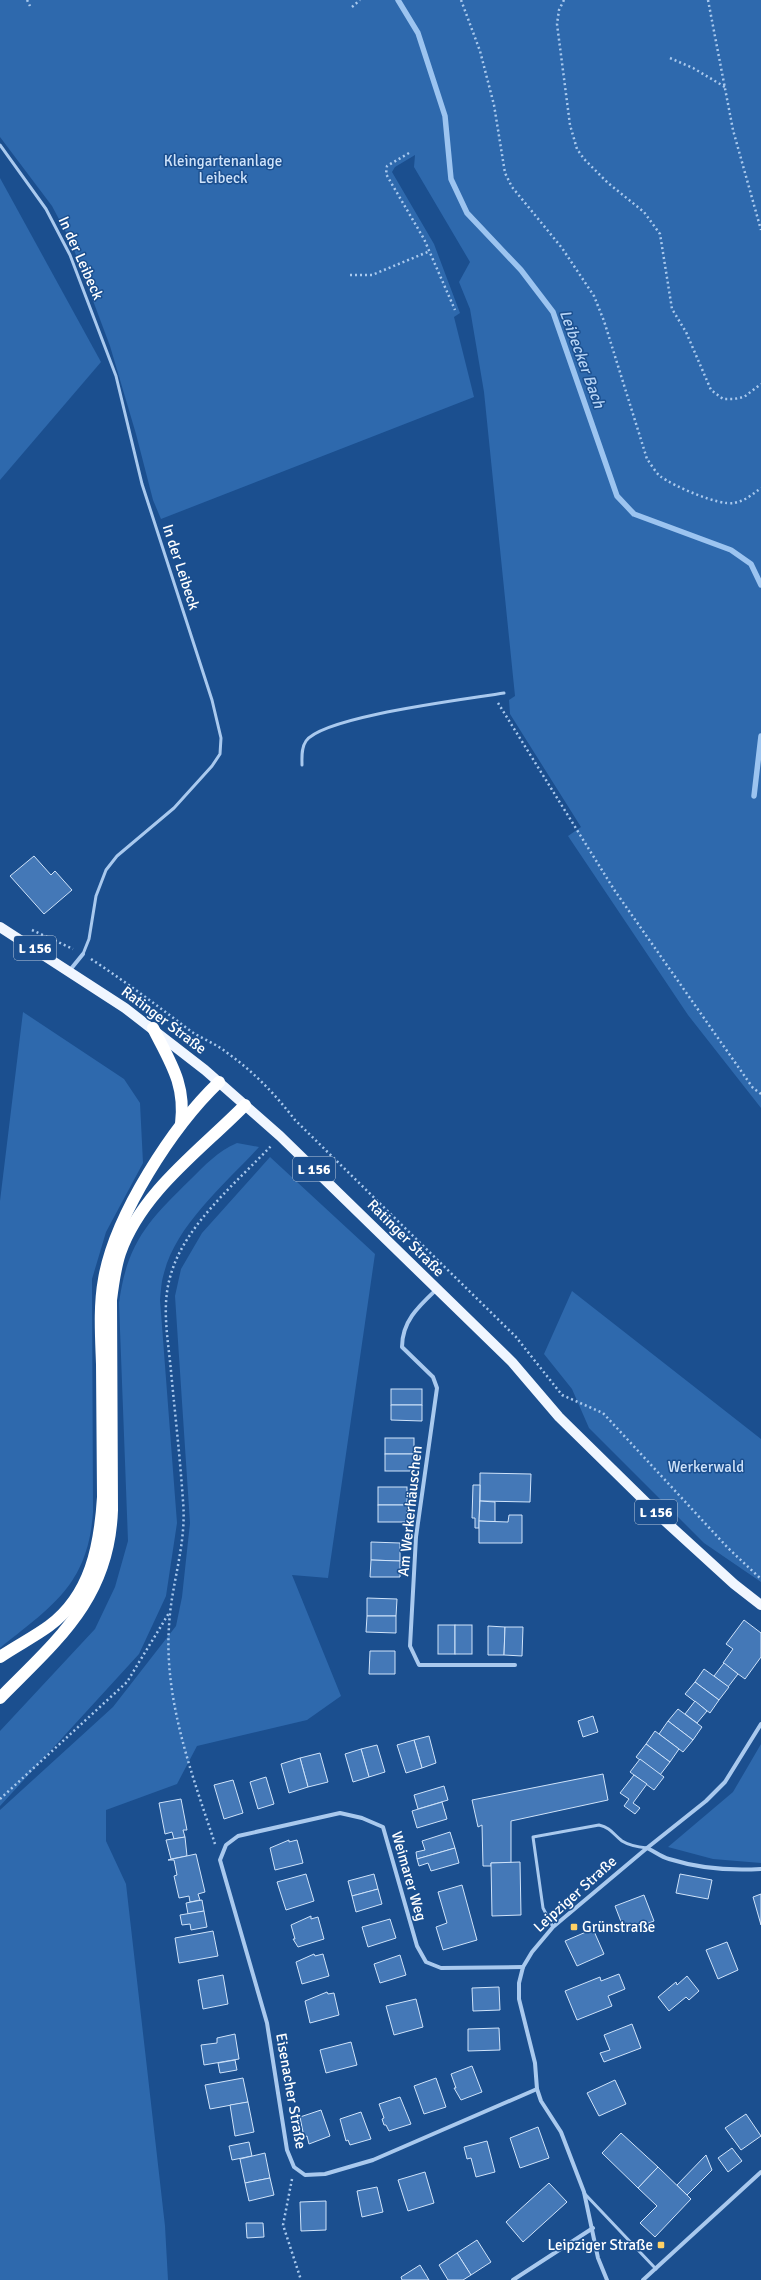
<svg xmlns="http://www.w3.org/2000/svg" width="761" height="2280" viewBox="0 0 761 2280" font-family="Signika,sans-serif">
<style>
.green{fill:#2e69ad}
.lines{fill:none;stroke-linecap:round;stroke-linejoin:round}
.stream{stroke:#9cc4f0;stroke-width:5.5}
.building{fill:#4478b7;stroke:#cfe3fa}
.path{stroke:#a9c9ee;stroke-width:2.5;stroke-dasharray:2 3;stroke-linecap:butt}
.service{stroke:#a9c9ee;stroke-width:3}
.minor{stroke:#a9c9ee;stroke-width:4}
.primary{stroke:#f0f6ff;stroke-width:10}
.motorway{stroke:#fff;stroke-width:12}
.poi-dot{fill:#ffd166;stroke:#1b4f8f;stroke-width:1.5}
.labels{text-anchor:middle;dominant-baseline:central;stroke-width:3;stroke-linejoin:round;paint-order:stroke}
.shield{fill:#1b4f8f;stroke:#bbcadd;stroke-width:1}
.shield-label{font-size:14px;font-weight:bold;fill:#fff}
.park-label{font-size:15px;fill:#cfe3fa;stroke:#1b4f8f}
.street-label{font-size:15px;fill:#fff;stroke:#1b4f8f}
.poi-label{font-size:15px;fill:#fff;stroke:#1b4f8f;text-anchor:start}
.water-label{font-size:16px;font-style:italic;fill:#b5d3f5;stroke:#1b4f8f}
</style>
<rect width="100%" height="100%" fill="#1b4f8f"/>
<g class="green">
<path d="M 0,0 L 761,0 L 761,1108 L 688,1015 L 568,836 L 581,827 L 510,714 L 509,700 L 515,696 L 484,392 L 470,309 L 459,282 L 470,262 L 414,167 L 415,155 L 395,167 L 392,172 L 434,244 L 460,313 L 454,317 L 474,397 L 161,519 L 153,500 L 136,434 L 110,346 L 71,242 L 52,206 L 0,137 Z"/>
<path d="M 0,178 L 101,362 L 0,480 Z"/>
<path d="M 23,1012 L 124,1079 L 140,1103 L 143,1163 L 106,1232 L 92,1279 L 93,1512 C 88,1585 52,1606 0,1648 L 0,1201 Z"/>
<path d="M 237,1143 L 259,1147 C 226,1183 176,1225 164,1273 C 161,1282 161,1292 160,1300 L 177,1523 L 166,1596 L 139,1654 L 0,1806 L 0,1731 L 95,1629 L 115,1587 L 128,1541 L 119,1303 C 127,1243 148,1221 190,1180 C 205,1165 218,1151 237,1143 Z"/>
<path d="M 270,1157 L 375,1254 L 328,1578 L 292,1575 L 341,1696 L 307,1720 L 197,1746 L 177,1784 L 106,1810 L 106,1841 L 126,1884 L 165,2226 L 168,2280 L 0,2280 L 0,1810 L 113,1707 L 176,1626 L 182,1597 L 190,1523 L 175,1296 L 181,1269 L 202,1233 Z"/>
<path d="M 572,1291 L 761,1439 L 761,1582 L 704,1543 L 589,1428 L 572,1389 L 544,1354 Z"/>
<path d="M 761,1744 L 761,1863 L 713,1859 L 668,1847 L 733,1792 Z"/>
</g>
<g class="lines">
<g class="stream">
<path d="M 398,0 L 418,33 L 445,116 L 451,179 L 467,213 L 521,270 L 553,312 L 617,496 L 634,514 L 731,550 L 751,564 L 761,585"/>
<path d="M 754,796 L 761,736"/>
</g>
</g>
<g class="building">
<path d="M 34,856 L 51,875 L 55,871 L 72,890 L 44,914 L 10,876 Z"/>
<rect x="391" y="1389" width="31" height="16"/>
<path d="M 391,1405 L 422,1405 L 422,1421 L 391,1420 Z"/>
<rect x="385" y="1438" width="29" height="16"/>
<rect x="385" y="1454" width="29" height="17"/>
<path d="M 480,1473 L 531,1474 L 530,1502 L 480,1501 Z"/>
<path d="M 473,1485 L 480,1485 L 479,1528 L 475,1528 L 475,1518 L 472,1518 Z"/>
<rect x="378" y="1487" width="29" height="18"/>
<path d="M 480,1501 L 495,1502 L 495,1522 L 479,1521 Z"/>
<rect x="378" y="1505" width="29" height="17"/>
<path d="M 509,1515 L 522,1515 L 522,1543 L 479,1543 L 479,1521 L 508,1522 Z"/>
<path d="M 371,1542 L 400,1543 L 400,1561 L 371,1560 Z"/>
<path d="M 371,1560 L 400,1561 L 400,1577 L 370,1577 Z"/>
<path d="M 367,1598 L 397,1599 L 396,1616 L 367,1616 Z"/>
<path d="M 367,1616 L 396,1616 L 396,1633 L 366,1632 Z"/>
<path d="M 744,1620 L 761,1633 L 761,1657 L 745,1679 L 723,1663 L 733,1649 L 726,1644 Z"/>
<rect x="438" y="1625" width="17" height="29"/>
<rect x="455" y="1625" width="17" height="29"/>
<path d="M 488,1626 L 505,1627 L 504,1655 L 488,1655 Z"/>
<path d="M 505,1627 L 523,1627 L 522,1656 L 504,1655 Z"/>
<path d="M 370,1651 L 395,1651 L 395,1674 L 369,1674 Z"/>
<path d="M 724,1663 L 738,1674 L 728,1687 L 714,1676 Z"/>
<path d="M 704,1669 L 729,1687 L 719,1700 L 695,1682 Z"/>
<path d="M 695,1682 L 719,1700 L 710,1713 L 685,1694 Z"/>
<path d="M 695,1701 L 707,1711 L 697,1723 L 685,1714 Z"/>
<path d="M 678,1709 L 702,1727 L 693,1740 L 668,1721 Z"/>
<path d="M 593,1716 L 598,1732 L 583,1737 L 578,1721 Z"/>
<path d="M 668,1721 L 693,1740 L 683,1752 L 659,1734 Z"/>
<path d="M 655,1731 L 679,1749 L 670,1762 L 646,1744 Z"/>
<path d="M 429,1736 L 436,1763 L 422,1768 L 414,1740 Z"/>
<path d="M 414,1740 L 422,1768 L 406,1773 L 397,1745 Z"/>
<path d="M 646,1744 L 670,1762 L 660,1775 L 636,1757 Z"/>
<path d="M 377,1745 L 385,1772 L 369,1777 L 361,1749 Z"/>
<path d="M 361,1749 L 369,1777 L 353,1782 L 345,1754 Z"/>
<path d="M 320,1753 L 328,1782 L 308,1787 L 300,1758 Z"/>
<path d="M 300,1758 L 308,1787 L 289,1793 L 281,1764 Z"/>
<path d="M 640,1759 L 664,1777 L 654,1790 L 630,1772 Z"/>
<path d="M 603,1774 L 608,1800 L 511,1821 L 511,1863 L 491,1863 L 491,1866 L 483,1866 L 482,1825 L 478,1827 L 472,1800 Z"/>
<path d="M 634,1775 L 647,1784 L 633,1803 L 640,1808 L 635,1814 L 624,1806 L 629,1799 L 620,1793 Z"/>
<path d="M 266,1777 L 274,1804 L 258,1809 L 250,1782 Z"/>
<path d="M 233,1780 L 243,1813 L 224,1819 L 214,1785 Z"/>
<path d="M 444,1786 L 448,1800 L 418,1809 L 414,1795 Z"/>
<path d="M 181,1799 L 187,1830 L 183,1830 L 185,1837 L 174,1839 L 172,1832 L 165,1834 L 159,1803 Z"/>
<path d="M 442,1802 L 447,1819 L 417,1828 L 412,1811 Z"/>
<path d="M 450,1832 L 455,1848 L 417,1859 L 416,1852 L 425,1850 L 422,1841 Z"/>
<path d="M 185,1837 L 187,1856 L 171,1859 L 166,1840 Z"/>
<path d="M 289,1840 L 289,1842 L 297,1840 L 303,1863 L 275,1870 L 270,1848 Z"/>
<path d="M 455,1848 L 459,1863 L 431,1871 L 428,1863 L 419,1866 L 417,1859 Z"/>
<path d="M 196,1854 L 205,1892 L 198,1894 L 200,1900 L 190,1902 L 189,1896 L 179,1898 L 174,1876 L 177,1875 L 174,1860 L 168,1860 Z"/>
<path d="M 520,1862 L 521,1915 L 492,1916 L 491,1863 Z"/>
<path d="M 306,1874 L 314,1901 L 286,1910 L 277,1882 Z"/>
<path d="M 374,1874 L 378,1889 L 352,1896 L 348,1881 Z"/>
<path d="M 680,1874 L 712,1880 L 708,1899 L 676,1893 Z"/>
<path d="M 462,1885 L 477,1940 L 443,1950 L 436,1927 L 447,1923 L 438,1892 Z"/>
<path d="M 378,1889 L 382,1904 L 356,1912 L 352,1896 Z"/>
<path d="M 761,1894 L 761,1925 L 753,1897 Z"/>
<path d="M 644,1895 L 654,1921 L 625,1932 L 615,1906 Z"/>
<path d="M 202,1900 L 204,1911 L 188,1914 L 186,1903 Z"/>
<path d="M 204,1911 L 207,1927 L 191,1930 L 190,1924 L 182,1925 L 180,1915 Z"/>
<path d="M 311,1916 L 311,1919 L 318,1917 L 324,1939 L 298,1947 L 293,1939 L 295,1939 L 291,1925 Z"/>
<path d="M 390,1919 L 396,1938 L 368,1947 L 362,1927 Z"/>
<path d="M 593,1929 L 604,1954 L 577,1966 L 565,1941 Z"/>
<path d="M 213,1931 L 218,1956 L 179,1963 L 175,1938 Z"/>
<path d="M 727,1942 L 738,1970 L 718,1979 L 706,1950 Z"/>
<path d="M 314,1954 L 315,1956 L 323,1954 L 329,1976 L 302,1984 L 296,1962 Z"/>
<path d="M 400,1955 L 406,1975 L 380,1983 L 374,1964 Z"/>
<path d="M 619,1974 L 625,1989 L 608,1996 L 612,2006 L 577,2020 L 565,1991 L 600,1977 L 601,1981 Z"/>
<path d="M 223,1975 L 228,2004 L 203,2009 L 198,1980 Z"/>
<path d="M 687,1976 L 699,1991 L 689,2000 L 686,1997 L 669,2011 L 658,1997 L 676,1982 L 677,1985 Z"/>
<path d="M 499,1987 L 500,2010 L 473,2011 L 472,1988 Z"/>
<path d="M 327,1992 L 328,1994 L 334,1993 L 339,2015 L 310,2023 L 305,2001 Z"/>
<path d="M 416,1999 L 423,2027 L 394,2035 L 386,2006 Z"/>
<path d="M 632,2024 L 641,2048 L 604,2062 L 600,2053 L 610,2050 L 604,2035 Z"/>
<path d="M 499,2028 L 500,2050 L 468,2051 L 468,2029 Z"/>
<path d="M 235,2034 L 239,2059 L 204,2065 L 201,2045 L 217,2043 L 217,2038 Z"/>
<path d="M 351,2042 L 357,2065 L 326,2073 L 320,2050 Z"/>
<path d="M 235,2060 L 237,2070 L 220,2073 L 218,2063 Z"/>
<path d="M 472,2066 L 482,2092 L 461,2100 L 454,2088 L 456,2088 L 451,2074 Z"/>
<path d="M 243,2078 L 248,2102 L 210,2109 L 205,2085 Z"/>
<path d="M 436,2078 L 446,2107 L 424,2114 L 414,2086 Z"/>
<path d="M 615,2080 L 626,2104 L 599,2116 L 587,2093 Z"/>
<path d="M 400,2097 L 411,2124 L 389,2131 L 386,2125 L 384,2125 L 382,2119 L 384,2118 L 379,2104 Z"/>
<path d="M 248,2102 L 254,2132 L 235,2136 L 230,2105 Z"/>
<path d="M 321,2110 L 330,2136 L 309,2144 L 307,2136 L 304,2137 L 300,2117 Z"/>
<path d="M 361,2112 L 371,2139 L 350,2145 L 348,2140 L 346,2141 L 340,2119 Z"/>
<path d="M 746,2114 L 761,2136 L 741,2150 L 725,2128 Z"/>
<path d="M 538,2127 L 549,2158 L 520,2168 L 510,2138 Z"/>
<path d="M 621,2133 L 658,2167 L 638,2188 L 602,2153 Z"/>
<path d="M 487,2141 L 495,2172 L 476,2177 L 471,2158 L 467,2159 L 464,2147 Z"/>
<path d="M 249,2142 L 252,2156 L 232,2160 L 229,2146 Z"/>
<path d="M 732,2148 L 742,2161 L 728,2172 L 718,2158 Z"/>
<path d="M 265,2153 L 270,2178 L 245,2183 L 240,2159 Z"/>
<path d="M 706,2155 L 712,2170 L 687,2195 L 677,2185 Z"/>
<path d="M 658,2167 L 691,2199 L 655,2237 L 640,2223 L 657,2206 L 638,2188 Z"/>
<path d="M 425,2172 L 434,2203 L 408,2211 L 398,2180 Z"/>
<path d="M 270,2178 L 274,2195 L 249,2201 L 245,2183 Z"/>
<path d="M 549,2183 L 567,2202 L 523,2242 L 506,2222 Z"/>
<path d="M 377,2187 L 383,2212 L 362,2217 L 357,2191 Z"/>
<path d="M 326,2201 L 326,2230 L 301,2231 L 300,2202 Z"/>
<path d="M 246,2223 L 263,2223 L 264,2237 L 247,2238 Z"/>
<path d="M 477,2240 L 491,2262 L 471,2275 L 457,2253 Z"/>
<path d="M 457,2253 L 471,2275 L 463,2280 L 448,2280 L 439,2265 Z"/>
<path d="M 420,2265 L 429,2280 L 402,2280 L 401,2277 Z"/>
</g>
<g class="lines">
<g class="path">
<path d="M 27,0 L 30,6"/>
<path d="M 461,0 L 480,51 L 494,105 L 505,173 L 512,187 L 562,248 L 594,296 L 604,321 L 647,459 C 651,464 655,472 660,476 C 673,486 719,506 734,503 C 745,501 753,494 761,488"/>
<path d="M 564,0 L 559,10 L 557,24 L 570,125 L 577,149 L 584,159 L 608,183 L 644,212 L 660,234 L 672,309 L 686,332 L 711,390 L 723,399 L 734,399 L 744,397 L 761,384"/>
<path d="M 708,0 L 733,130 L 761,230"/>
<path d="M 352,7 L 360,0"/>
<path d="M 670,58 L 693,68 L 725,87"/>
<path d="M 409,153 L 387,166 L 386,174 L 424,239 L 455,310"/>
<path d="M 350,275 L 372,275 L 430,251"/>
<path d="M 498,703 L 615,891 L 753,1088 L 761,1094"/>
<path d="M 32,930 L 73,949"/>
<path d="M 91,959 C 126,982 159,1007 192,1032 C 203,1039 216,1044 226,1052 C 253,1071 275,1094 295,1120 L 516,1337 L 562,1395 L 603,1413 L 728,1548 L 761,1579"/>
<path d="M 0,1799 L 127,1682 L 169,1613"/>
<path d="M 215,1844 C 192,1774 164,1701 169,1626 C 171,1584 187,1544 183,1501 C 180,1457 175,1414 171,1371 C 168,1339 161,1305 171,1274 C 185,1225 236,1183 271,1146"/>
<path d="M 292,2179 L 283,2225 L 301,2280"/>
</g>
<g class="service">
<path d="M 0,145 L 46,209 L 70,255 L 116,376 L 142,484 L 212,700 L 221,738 L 220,754 L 212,766 L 174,808 L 117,856 L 106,870 L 96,896 L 89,939 L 83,954"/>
<path d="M 302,765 C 302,757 301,748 306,741 C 324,716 469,699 504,693"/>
<path d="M 553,1927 L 543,1908 L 533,1837 L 599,1825 C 611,1828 613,1834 622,1841 C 630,1846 638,1847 647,1848"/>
<path d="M 584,2193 L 656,2269"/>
</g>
<g class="minor">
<path d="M 70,970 L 83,954"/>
<path d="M 437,1289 C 419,1306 402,1321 402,1347 L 433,1377 L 437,1388 L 416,1537 L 410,1646 L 419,1665 L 515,1665"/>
<path d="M 647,1848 C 654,1851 661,1857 669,1859 C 698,1868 730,1871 761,1869"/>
<path d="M 523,1967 L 441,1968 L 426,1962 L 417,1946 L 383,1827 L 362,1818 L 340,1813 L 238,1836 L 226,1845 L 220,1860 L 267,2023 L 287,2150 L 294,2167 L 305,2175 L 325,2174 L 373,2160 L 537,2089"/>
<path d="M 513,2280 L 593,2228"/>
<path d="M 607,2280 L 598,2258 L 584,2192 L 561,2132 L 541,2101 L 537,2089 L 535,2063 L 519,1999 L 519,1983 L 523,1967 L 532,1952 L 553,1927 L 647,1848 L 706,1801 L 725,1782 L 761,1724"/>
<path d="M 643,2280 L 761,2172"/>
</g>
<path class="primary" d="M 0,927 L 125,1008 L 205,1070 L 280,1136 L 512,1362 L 559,1417 L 665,1521 L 734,1584 L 761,1605"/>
<g class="motorway">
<path d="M 153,1028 C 170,1062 186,1084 181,1124"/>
<path d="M 0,1657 C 16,1646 34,1637 49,1626 C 91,1595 100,1545 103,1497 C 103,1453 102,1408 102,1364 C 101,1336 99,1306 104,1279 C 115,1215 173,1126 219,1082"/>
<path d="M 0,1698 C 57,1640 109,1599 112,1510 L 111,1300 C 113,1284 115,1268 120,1253 C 142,1191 201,1150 245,1105"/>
</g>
</g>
<g class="poi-dot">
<rect x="570" y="1923" width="8" height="8" rx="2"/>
<rect x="657" y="2241" width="8" height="8" rx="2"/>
</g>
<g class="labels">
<g class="shield">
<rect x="14" y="936" width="42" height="24" rx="3"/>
<rect x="293" y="1157" width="42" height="24" rx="3"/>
<rect x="635" y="1500" width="42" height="24" rx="3"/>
</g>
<g class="shield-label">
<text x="35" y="948">L 156</text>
<text x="314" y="1169">L 156</text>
<text x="656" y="1512">L 156</text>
</g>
<g class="park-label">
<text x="223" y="161">Kleingartenanlage<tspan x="223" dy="17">Leibeck</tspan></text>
<text x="706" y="1467">Werkerwald</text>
</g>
<g class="street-label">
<text transform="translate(81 258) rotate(66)">In der Leibeck</text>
<text transform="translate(181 567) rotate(72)">In der Leibeck</text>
<text transform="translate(164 1020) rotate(37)">Ratinger Straße</text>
<text transform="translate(406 1238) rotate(45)">Ratinger Straße</text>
<text transform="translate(410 1511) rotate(-84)">Am Werkerhäuschen</text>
<text transform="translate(409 1876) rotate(74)">Weimarer Weg</text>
<text transform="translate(575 1894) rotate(-42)">Leipziger Straße</text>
<text transform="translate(291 2091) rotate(80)">Eisenacher Straße</text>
</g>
<g class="poi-label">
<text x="582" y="1927">Grünstraße</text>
<text x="653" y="2245" text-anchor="end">Leipziger Straße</text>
</g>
<g class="water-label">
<text transform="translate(582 359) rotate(70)">Leibecker Bach</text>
</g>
</g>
</svg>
